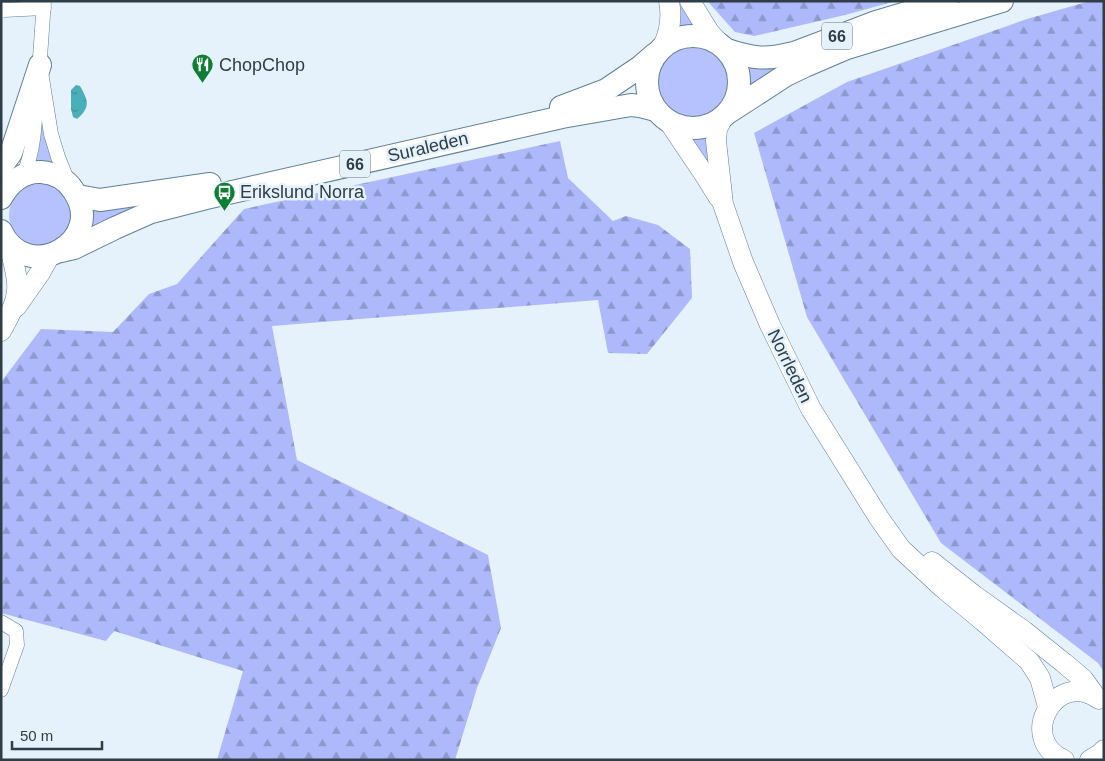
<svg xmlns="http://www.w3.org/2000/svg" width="1105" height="761" viewBox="0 0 1105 761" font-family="Arial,sans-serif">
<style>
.grass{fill:#b6c2fd}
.forest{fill:url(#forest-firs)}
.water{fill:url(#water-ripples)}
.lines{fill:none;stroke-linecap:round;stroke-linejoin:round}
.street-casing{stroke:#618096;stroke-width:15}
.secondary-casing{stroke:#618096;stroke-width:21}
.primary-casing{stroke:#618096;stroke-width:24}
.street{stroke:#fff;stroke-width:14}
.secondary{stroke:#fff;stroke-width:20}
.primary{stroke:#fff;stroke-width:22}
.labels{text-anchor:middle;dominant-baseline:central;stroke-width:5;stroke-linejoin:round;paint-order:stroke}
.shield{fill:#e5f2fc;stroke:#66737d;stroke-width:1}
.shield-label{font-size:16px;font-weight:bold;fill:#2f3d46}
.poi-label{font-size:18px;fill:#2f3d46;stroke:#e5f2fc;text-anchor:start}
.street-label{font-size:18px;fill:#2f3d46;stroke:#e5f2fc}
</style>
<defs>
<pattern id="forest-firs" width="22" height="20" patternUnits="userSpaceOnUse" patternTransform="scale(1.25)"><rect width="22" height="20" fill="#adb9fb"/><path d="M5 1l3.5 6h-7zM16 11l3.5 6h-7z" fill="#8d98cd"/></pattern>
<pattern id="water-ripples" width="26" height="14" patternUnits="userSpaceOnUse" patternTransform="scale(1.25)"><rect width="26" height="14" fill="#49afb8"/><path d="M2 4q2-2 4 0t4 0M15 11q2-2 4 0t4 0" fill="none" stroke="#3d9097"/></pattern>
</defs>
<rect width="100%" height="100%" fill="#e5f2fc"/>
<g class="grass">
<path d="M 674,1 L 681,1 L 699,28 L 687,27 L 677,30 Z"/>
<circle cx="693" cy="82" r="35"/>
<path d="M 787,62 L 746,91 L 747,78 L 744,65 Z"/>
<path d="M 40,123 L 42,123 L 55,166 L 35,164 L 38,154 Z"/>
<path d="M 710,134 L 715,177 L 686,136 L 697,137 Z"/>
<circle cx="40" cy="215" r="31"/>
<path d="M 140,204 L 85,238 L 89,208 Z"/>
</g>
<g class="forest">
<path d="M 708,1 L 896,1 L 845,15 L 754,36 L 735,32 L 710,4 Z"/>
<path d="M 1090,1 L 1104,1 L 1104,672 L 1098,663 L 941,543 L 807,317 L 754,133 L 847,82 L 1027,19 Z"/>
<path d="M 560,141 L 568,178 L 613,221 L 626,216 L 658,225 L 690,249 L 692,298 L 647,354 L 608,353 L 598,300 L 272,326 L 297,460 L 488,555 L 501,628 L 477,688 L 455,760 L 217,760 L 243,671 L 114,631 L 106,641 L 1,613 L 1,382 L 41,329 L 113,332 L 149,294 L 177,284 L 244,209 Z"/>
</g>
<path class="water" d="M 76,85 L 80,86 C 88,100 91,107 77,119 L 73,117 L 71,109 L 71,90 Z"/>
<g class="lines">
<defs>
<g id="street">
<path d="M 1,11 L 4,10 L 44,8"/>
<path d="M 39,72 L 44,1"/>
<path d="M 41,72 L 51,134 L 58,157 L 68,182"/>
<path d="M 23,176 C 34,151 35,125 36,98"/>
<path d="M 1,622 L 16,631 L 17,645 L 1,690"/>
</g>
<g id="secondary">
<path d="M 690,1 L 709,32 L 720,44"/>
<path d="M 663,46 C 670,32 672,17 669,1"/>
<path d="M 722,119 L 717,129 L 716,141 L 723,204 L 743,262 L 770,325 L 811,409 L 879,518 L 901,549 L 943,588 L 983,621 L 1029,661 L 1040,678 L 1048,707"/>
<path d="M 669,122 L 706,177 L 719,198"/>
<path d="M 16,307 L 40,273 L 50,255"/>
<path d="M 1,331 C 9,317 19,299 17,282 C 16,269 11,255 9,243"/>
<path d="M 932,562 L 975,596 L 1024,631 L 1064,663 L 1083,679 L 1096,697"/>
<path d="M 1064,760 C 1016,739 1056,668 1099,699"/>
<path d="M 1090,760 L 1100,754 L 1104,750"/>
</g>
<g id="primary">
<circle cx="693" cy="82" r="46"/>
<path d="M 727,50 C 754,59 766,60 794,53 L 876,22 L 947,1"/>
<path d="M 561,107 L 606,90 L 640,67 L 655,54"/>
<path d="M 729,112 L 786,75 L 805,66 L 847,48 L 1002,1"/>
<path d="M 1,167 L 11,153 L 40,65"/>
<path d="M 78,196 L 100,200 L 210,184"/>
<path d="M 1,198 C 9,183 23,171 41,172 C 54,173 66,179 73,190 C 109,240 27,287 1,231"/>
<path d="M 61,251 L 74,248 L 115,228 L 151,212 L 206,198 L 562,117 L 631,105 L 640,106 L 656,110"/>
</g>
</defs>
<use href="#street" class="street-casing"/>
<use href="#secondary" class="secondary-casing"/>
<use href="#primary" class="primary-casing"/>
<use href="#street" class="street"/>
<use href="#secondary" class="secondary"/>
<use href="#primary" class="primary"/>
</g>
<defs>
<symbol id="restaurant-pin" viewBox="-11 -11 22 30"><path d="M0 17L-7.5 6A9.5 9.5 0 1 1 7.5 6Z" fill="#0d7e34" stroke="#e5f2fc"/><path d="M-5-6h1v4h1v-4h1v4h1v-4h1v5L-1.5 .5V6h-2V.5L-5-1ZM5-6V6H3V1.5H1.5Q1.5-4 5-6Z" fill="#fff"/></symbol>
<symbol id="bus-pin" viewBox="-11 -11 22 30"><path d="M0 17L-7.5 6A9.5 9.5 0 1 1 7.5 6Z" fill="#0d7e34" stroke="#e5f2fc"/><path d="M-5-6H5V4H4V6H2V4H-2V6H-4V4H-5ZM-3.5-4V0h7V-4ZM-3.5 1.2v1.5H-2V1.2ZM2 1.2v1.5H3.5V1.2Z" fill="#fff"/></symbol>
</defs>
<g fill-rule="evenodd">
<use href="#restaurant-pin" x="190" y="52" width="25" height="34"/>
<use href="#bus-pin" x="212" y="180" width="25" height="34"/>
</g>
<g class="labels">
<g class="shield">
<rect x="822" y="22.5" width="30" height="27" rx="4"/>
<rect x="340" y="150.5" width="30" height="27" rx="4"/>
</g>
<g class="shield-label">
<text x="837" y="36">66</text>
<text x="355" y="164">66</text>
</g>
<g class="poi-label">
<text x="219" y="65">ChopChop</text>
<text x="240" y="192">Erikslund Norra</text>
</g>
<g class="street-label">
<text transform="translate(428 147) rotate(-13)">Suraleden</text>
<text transform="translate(790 366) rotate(64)">Norrleden</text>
</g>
</g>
<rect width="1105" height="761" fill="none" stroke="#2f3d46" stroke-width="5"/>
<path d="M12 741v8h90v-8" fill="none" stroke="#2f3d46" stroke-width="2.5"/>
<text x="20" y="741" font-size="15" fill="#2f3d46" stroke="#e5f2fc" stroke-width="4" paint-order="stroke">50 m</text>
</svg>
